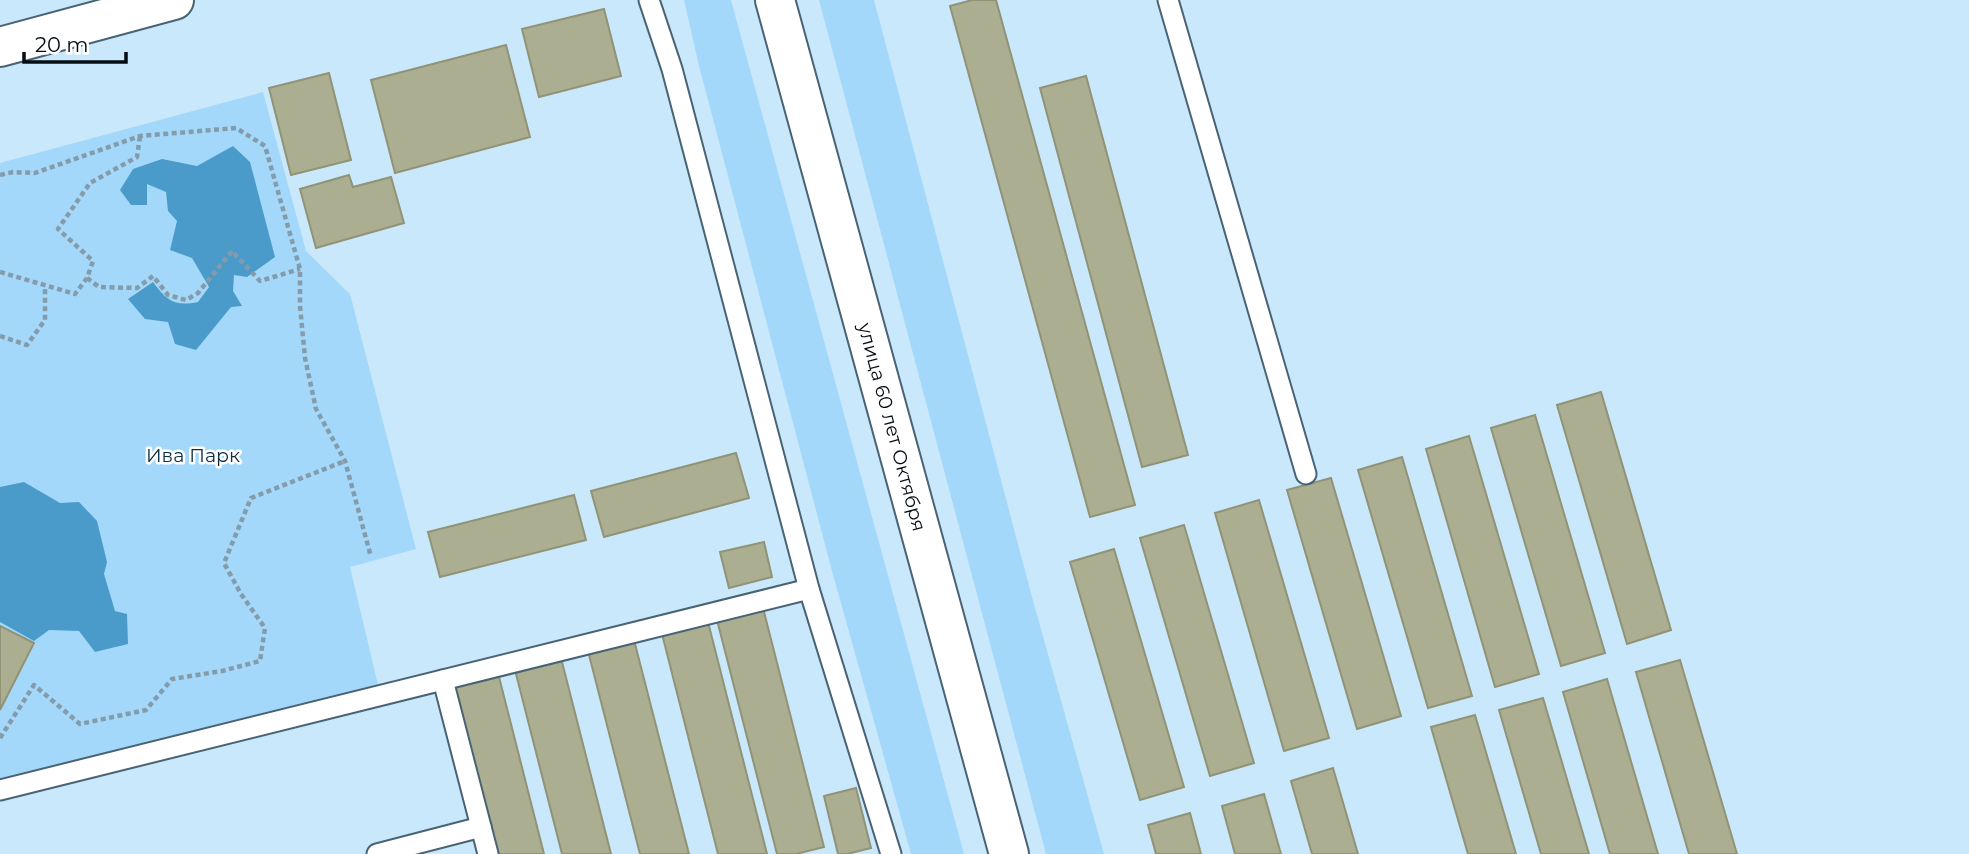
<svg xmlns="http://www.w3.org/2000/svg" width="1969" height="854" viewBox="0 0 1969 854" font-family="Montserrat,sans-serif">
<style>
.green{fill:#a3d8fb}
.water{fill:#4a9bca}
.building{fill:#abae90;stroke:#909376;stroke-width:2}
.lines{fill:none;stroke-linecap:round;stroke-linejoin:round}
.service-casing{stroke:#496374;stroke-width:23}
.minor-casing{stroke:#496374;stroke-width:42}
.tertiary-casing{stroke:#496374;stroke-width:42}
.path{stroke:#849baa;stroke-width:4.5;stroke-dasharray:5 3.5;stroke-linecap:butt}
.service{stroke:#fff;stroke-width:19}
.minor{stroke:#fff;stroke-width:38}
.tertiary{stroke:#fff;stroke-width:38}
.labels{text-anchor:middle;dominant-baseline:central;stroke-width:5;stroke-linejoin:round;paint-order:stroke}
.street-label{font-size:19px;fill:#040d13;stroke:#fff}
.park-label{font-size:19px;fill:#0b2f43;stroke:#fff}
</style>
<rect width="100%" height="100%" fill="#cae8fb"/>
<g class="green">
<path d="M 684,0 L 731,0 L 964,854 L 911,854 L 832,571 L 699,66 Z"/>
<path d="M 819,0 L 874,0 L 1032,597 L 1104,854 L 1046,854 Z"/>
<path d="M 263,92 L 306,251 L 350,294 L 416,549 L 350,567 L 378,685 L 0,780 L 0,163 Z"/>
</g>
<g class="water">
<path d="M 233,146 L 250,162 L 275,257 L 247,277 L 234,275 L 233,291 L 242,306 L 231,307 L 196,350 L 175,344 L 168,322 L 145,319 L 128,299 L 153,282 C 166,300 174,307 198,302 L 209,287 L 192,258 L 170,250 L 177,221 L 168,211 L 166,192 L 147,184 L 147,205 L 131,205 L 120,190 L 133,169 L 162,159 L 197,166 Z"/>
<path d="M 24,482 L 60,503 L 79,502 L 97,521 L 107,562 L 104,574 L 115,611 L 127,614 L 128,644 L 95,652 L 79,631 L 49,630 L 34,641 L 0,622 L 0,487 Z"/>
</g>
<g class="building">
<path d="M 972,0 L 996,0 L 1135,505 L 1090,517 L 950,6 Z"/>
<path d="M 604,9 L 621,76 L 539,97 L 522,29 Z"/>
<path d="M 506,45 L 530,137 L 395,173 L 371,80 Z"/>
<path d="M 329,73 L 351,160 L 291,175 L 269,88 Z"/>
<path d="M 1086,76 L 1188,455 L 1142,467 L 1040,88 Z"/>
<path d="M 349,175 L 353,187 L 391,177 L 404,223 L 316,248 L 300,189 Z"/>
<path d="M 1601,392 L 1671,630 L 1627,644 L 1557,405 Z"/>
<path d="M 1535,415 L 1605,653 L 1561,666 L 1491,428 Z"/>
<path d="M 1469,436 L 1539,674 L 1495,687 L 1426,449 Z"/>
<path d="M 736,453 L 749,498 L 604,537 L 591,491 Z"/>
<path d="M 1402,457 L 1472,696 L 1428,708 L 1358,470 Z"/>
<path d="M 1331,478 L 1401,716 L 1357,729 L 1287,490 Z"/>
<path d="M 574,495 L 586,540 L 440,577 L 428,532 Z"/>
<path d="M 1259,500 L 1329,738 L 1284,751 L 1215,513 Z"/>
<path d="M 1184,525 L 1254,763 L 1210,776 L 1140,538 Z"/>
<path d="M 764,542 L 772,577 L 729,588 L 720,552 Z"/>
<path d="M 1114,549 L 1184,787 L 1140,800 L 1070,562 Z"/>
<path d="M 763,608 L 824,847 L 796,854 L 777,854 L 717,620 Z"/>
<path d="M 708,622 L 767,854 L 718,854 L 662,634 Z"/>
<path d="M 0,626 L 34,643 L 0,710 Z"/>
<path d="M 634,640 L 689,854 L 640,854 L 588,651 Z"/>
<path d="M 561,658 L 611,854 L 562,854 L 515,670 Z"/>
<path d="M 1680,660 L 1737,854 L 1689,854 L 1636,672 Z"/>
<path d="M 498,673 L 544,854 L 495,854 L 452,684 Z"/>
<path d="M 1607,679 L 1658,854 L 1610,854 L 1563,692 Z"/>
<path d="M 1543,698 L 1589,854 L 1541,854 L 1499,710 Z"/>
<path d="M 1475,715 L 1516,854 L 1468,854 L 1431,727 Z"/>
<path d="M 1333,768 L 1358,854 L 1312,854 L 1291,781 Z"/>
<path d="M 856,788 L 871,848 L 847,854 L 838,854 L 824,796 Z"/>
<path d="M 1264,794 L 1281,854 L 1235,854 L 1222,806 Z"/>
<path d="M 1190,813 L 1201,854 L 1156,854 L 1148,825 Z"/>
</g>
<g class="lines">
<defs>
<g id="service">
<path d="M 649,0 L 672,69 L 809,589 L 891,854"/>
<path d="M 1168,0 L 1306,474"/>
<path d="M 443,680 L 488,854"/>
<path d="M 0,790 L 809,589"/>
<path d="M 377,854 L 481,827"/>
</g>
<path id="minor" d="M 0,47 L 174,0"/>
<path id="tertiary" d="M 775,0 L 1009,854"/>
</defs>
<use href="#service" class="service-casing"/>
<use href="#minor" class="minor-casing"/>
<use href="#tertiary" class="tertiary-casing"/>
<g class="path">
<path d="M 0,175 L 13,172 L 35,173 L 140,136 L 236,128 L 265,146 L 300,269 L 300,306 L 305,358 L 316,409 L 345,461 L 371,557"/>
<path d="M 0,272 L 75,294 L 87,278 L 93,261 L 58,229 L 90,183 L 137,157 L 140,136"/>
<path d="M 87,278 L 99,287 L 137,288 L 153,276 L 168,295 L 186,300 L 198,293 L 232,251 L 260,281 L 300,269"/>
<path d="M 0,336 L 27,345 L 45,320 L 45,286"/>
<path d="M 0,738 L 34,685 L 80,724 L 146,710 L 172,679 L 222,671 L 260,661 L 265,628 L 241,594 L 224,563 L 251,498 L 345,461"/>
</g>
<use href="#service" class="service"/>
<use href="#minor" class="minor"/>
<use href="#tertiary" class="tertiary"/>
</g>
<g class="labels">
<g class="street-label">
<text transform="translate(892 427) rotate(75)">улица 60 лет Октября</text>
</g>
<g class="park-label">
<text x="193" y="455">Ива Парк</text>
</g>
</g>
<path d="M24 52v10h102v-10" fill="none" stroke="#040d13" stroke-width="3.5"/>
<text x="35" y="52" font-size="21" fill="#040d13" stroke="#ffffff" stroke-width="5" paint-order="stroke">20 m</text>
</svg>
